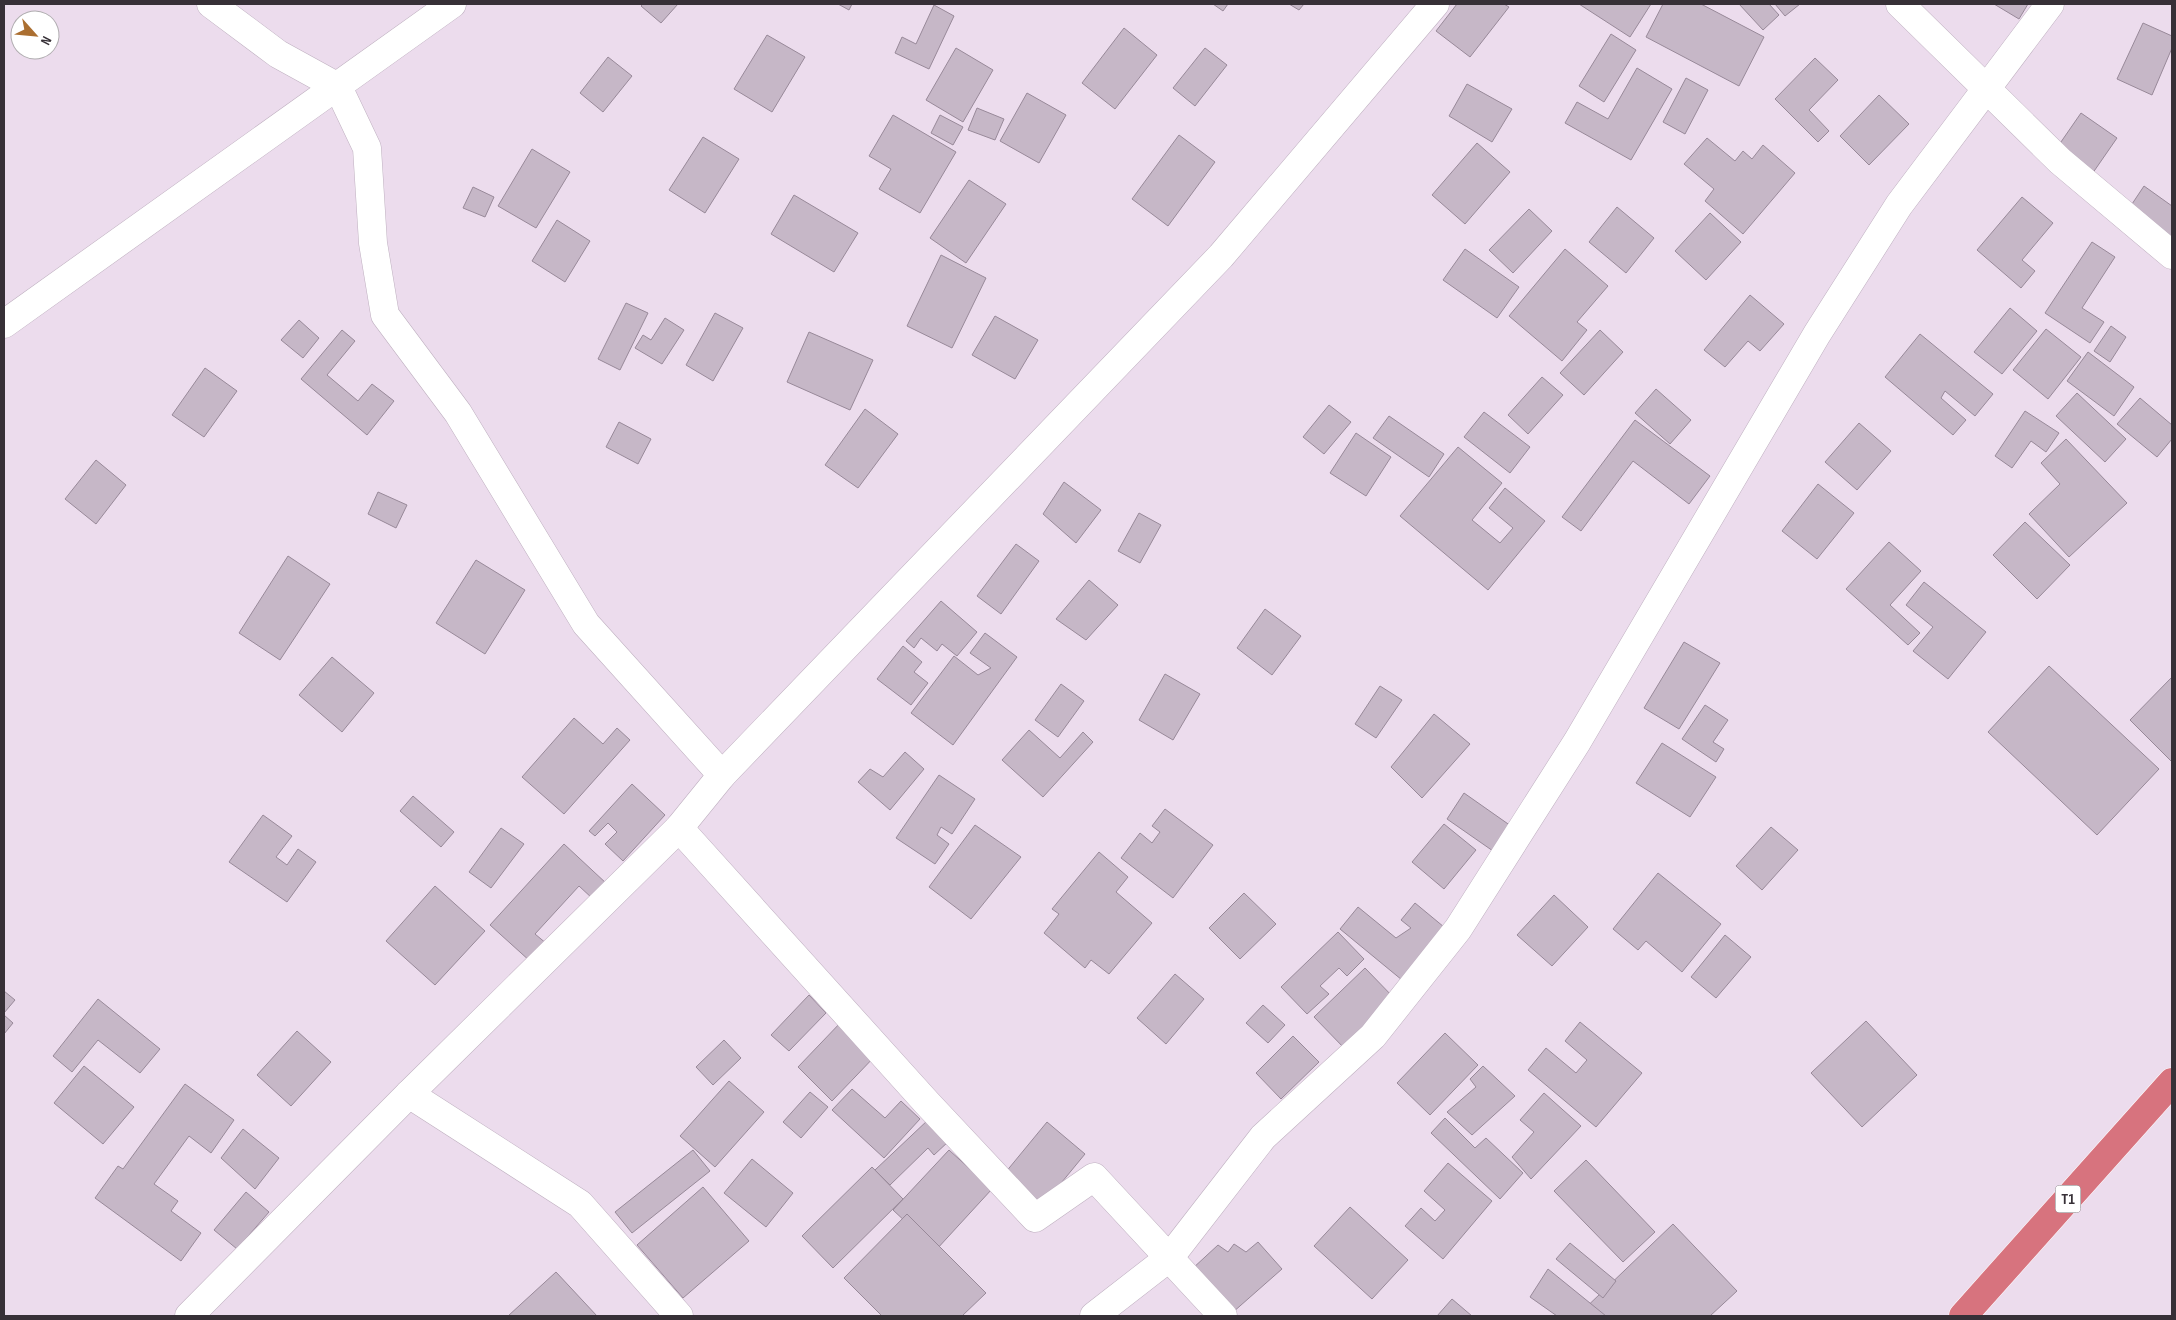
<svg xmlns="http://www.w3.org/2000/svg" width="2176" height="1320" viewBox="0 0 2176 1320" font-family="'Sofia Sans Condensed',sans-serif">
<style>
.building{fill:#c6b7c7;stroke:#988999}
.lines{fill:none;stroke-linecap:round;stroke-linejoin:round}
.street-casing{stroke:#bfb0c0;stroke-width:29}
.highway-casing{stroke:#fff;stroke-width:29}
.street{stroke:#fff;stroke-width:28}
.highway{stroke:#d7737e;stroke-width:28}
.labels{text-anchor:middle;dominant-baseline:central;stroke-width:4.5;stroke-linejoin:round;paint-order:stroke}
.shield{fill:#fff;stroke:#736e73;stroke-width:1}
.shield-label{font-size:16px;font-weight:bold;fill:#373037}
</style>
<rect width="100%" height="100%" fill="#ecdced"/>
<g class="building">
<path d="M 643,4 L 678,4 L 661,23 L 641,6 Z"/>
<path d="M 838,4 L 852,4 L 849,10 Z"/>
<path d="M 1213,4 L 1228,4 L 1223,11 Z"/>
<path d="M 1289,4 L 1304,4 L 1299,10 Z"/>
<path d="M 1457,4 L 1504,4 L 1509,7 L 1470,57 L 1436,31 Z"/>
<path d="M 1579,4 L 1651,4 L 1630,37 Z"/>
<path d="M 1663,4 L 1701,4 L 1764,37 L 1739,86 L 1646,37 Z"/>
<path d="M 1739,4 L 1769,4 L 1779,15 L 1763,30 Z"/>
<path d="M 1775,4 L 1800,4 L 1785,16 Z"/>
<path d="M 1994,4 L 2028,4 L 2019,19 Z"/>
<path d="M 934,5 L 954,16 L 929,69 L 895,53 L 902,37 L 916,44 Z"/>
<path d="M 2143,23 L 2172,36 L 2172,48 L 2152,95 L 2117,79 Z"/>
<path d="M 1124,28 L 1157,55 L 1115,109 L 1082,83 Z"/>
<path d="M 1611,34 L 1636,50 L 1604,102 L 1579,86 Z"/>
<path d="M 767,35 L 805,57 L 772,112 L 734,89 Z"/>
<path d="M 956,48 L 993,70 L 963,122 L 926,100 Z"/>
<path d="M 1205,48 L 1227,65 L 1195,106 L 1173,88 Z"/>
<path d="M 608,57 L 632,76 L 603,112 L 580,93 Z"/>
<path d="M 1815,58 L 1838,80 L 1809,110 L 1829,131 L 1818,142 L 1775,99 Z"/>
<path d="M 1637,68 L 1672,89 L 1631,160 L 1565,123 L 1577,102 L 1608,119 Z"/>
<path d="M 1686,78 L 1708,90 L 1685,134 L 1663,122 Z"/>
<path d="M 1467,84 L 1512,109 L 1492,142 L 1449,116 Z"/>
<path d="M 1027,93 L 1066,115 L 1039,163 L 1000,141 Z"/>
<path d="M 1879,95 L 1909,124 L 1869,165 L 1840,136 Z"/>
<path d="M 977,108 L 1004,119 L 995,140 L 968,130 Z"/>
<path d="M 2081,113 L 2117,138 L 2090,177 L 2054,152 Z"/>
<path d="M 893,115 L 956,152 L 920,213 L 879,189 L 891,169 L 869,156 Z"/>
<path d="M 940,115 L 963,127 L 953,145 L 931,133 Z"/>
<path d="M 1179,135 L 1215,162 L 1168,226 L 1132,199 Z"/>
<path d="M 703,137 L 739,159 L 705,213 L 669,190 Z"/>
<path d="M 1707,138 L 1735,161 L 1743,151 L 1752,159 L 1763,145 L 1795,173 L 1743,234 L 1705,201 L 1714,189 L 1684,164 Z"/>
<path d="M 1477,143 L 1510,172 L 1465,224 L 1432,195 Z"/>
<path d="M 532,149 L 570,172 L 536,228 L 498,206 Z"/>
<path d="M 969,180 L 1006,204 L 966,263 L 930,238 Z"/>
<path d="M 2144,186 L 2172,206 L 2172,244 L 2126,213 Z"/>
<path d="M 473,187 L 494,197 L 485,217 L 463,208 Z"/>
<path d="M 794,195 L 858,233 L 834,272 L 771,234 Z"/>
<path d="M 2022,197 L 2053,223 L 2022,260 L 2035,271 L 2021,288 L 1977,250 Z"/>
<path d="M 1617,207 L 1654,238 L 1626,273 L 1589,242 Z"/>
<path d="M 1529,209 L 1552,231 L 1513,273 L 1489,250 Z"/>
<path d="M 1710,213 L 1741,242 L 1706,280 L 1675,251 Z"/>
<path d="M 557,220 L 590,241 L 565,282 L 532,261 Z"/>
<path d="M 2092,242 L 2115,257 L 2082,308 L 2104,322 L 2090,343 L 2045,313 Z"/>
<path d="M 1465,249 L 1519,287 L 1497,318 L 1443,280 Z"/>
<path d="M 1565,249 L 1608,286 L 1577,322 L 1587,330 L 1562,361 L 1509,316 Z"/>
<path d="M 941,255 L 986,278 L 952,348 L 907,326 Z"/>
<path d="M 1750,295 L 1784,324 L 1760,351 L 1748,341 L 1725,367 L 1704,350 Z"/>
<path d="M 626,303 L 648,313 L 620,370 L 598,359 Z"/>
<path d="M 2010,308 L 2037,331 L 2002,374 L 1974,352 Z"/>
<path d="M 715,313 L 743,328 L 713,381 L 686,365 Z"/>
<path d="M 995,316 L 1038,340 L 1015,379 L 972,355 Z"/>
<path d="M 665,318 L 684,330 L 662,364 L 635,348 L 643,335 L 651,340 Z"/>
<path d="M 299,320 L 319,338 L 303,358 L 281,340 Z"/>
<path d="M 2111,326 L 2126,337 L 2110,362 L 2094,351 Z"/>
<path d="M 2046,329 L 2081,357 L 2048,399 L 2013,370 Z"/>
<path d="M 342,330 L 355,341 L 327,375 L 358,401 L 372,384 L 394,401 L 367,435 L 301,379 Z"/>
<path d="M 1600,330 L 1623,352 L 1584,395 L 1560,373 Z"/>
<path d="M 809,332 L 873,360 L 850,410 L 787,382 Z"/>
<path d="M 1920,334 L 1993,394 L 1975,416 L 1945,391 L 1941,398 L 1966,420 L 1953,435 L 1885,377 Z"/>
<path d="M 2088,352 L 2134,387 L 2114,416 L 2067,381 Z"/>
<path d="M 205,368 L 237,391 L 204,437 L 172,415 Z"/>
<path d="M 1542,377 L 1563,395 L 1528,434 L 1508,415 Z"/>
<path d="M 1656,389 L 1691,420 L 1670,444 L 1635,413 Z"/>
<path d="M 2077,393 L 2126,439 L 2105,462 L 2056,416 Z"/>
<path d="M 2140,398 L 2172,425 L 2172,439 L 2157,457 L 2117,424 Z"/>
<path d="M 1329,405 L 1351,422 L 1324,454 L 1303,437 Z"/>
<path d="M 865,409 L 898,434 L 858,488 L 825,465 Z"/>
<path d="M 2025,411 L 2059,433 L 2046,452 L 2031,441 L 2012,468 L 1995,456 Z"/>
<path d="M 1484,412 L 1530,447 L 1510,473 L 1464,437 Z"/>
<path d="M 1389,416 L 1444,454 L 1429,477 L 1373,438 Z"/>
<path d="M 1635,420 L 1710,476 L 1689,504 L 1633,461 L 1581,531 L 1562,517 Z"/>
<path d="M 619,422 L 651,439 L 638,464 L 606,447 Z"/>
<path d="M 1859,423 L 1891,451 L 1857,490 L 1825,462 Z"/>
<path d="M 1356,433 L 1391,457 L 1366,496 L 1330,473 Z"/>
<path d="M 2066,439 L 2127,503 L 2069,557 L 2029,514 L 2060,484 L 2041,463 Z"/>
<path d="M 1458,447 L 1502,483 L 1472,520 L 1500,543 L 1513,528 L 1489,508 L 1505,488 L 1545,521 L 1488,590 L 1400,516 Z"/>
<path d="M 96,460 L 126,485 L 96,524 L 65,499 Z"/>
<path d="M 1064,482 L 1101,510 L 1076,543 L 1043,514 Z"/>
<path d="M 1818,484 L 1854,513 L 1817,559 L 1782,531 Z"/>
<path d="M 378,492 L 407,505 L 396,528 L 368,514 Z"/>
<path d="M 1139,513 L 1161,525 L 1140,563 L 1118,551 Z"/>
<path d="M 2025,522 L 2070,565 L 2037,599 L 1993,555 Z"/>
<path d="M 1889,542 L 1921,571 L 1890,605 L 1920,633 L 1908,645 L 1846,589 Z"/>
<path d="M 1016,544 L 1039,561 L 1001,614 L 977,596 Z"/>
<path d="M 288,556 L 330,584 L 280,660 L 239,633 Z"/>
<path d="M 476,560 L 525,590 L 485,654 L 436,623 Z"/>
<path d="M 1089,580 L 1118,605 L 1086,640 L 1056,619 Z"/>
<path d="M 1924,582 L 1986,632 L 1948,679 L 1913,651 L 1933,627 L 1906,605 Z"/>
<path d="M 941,601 L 977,632 L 957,656 L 942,644 L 937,651 L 921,638 L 914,648 L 906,641 Z"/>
<path d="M 1265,609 L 1301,636 L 1272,675 L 1237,648 Z"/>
<path d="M 985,633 L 1017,657 L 953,745 L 911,713 L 954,656 L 978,675 L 991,668 L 970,653 Z"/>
<path d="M 1684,642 L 1720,663 L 1679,729 L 1644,708 Z"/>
<path d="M 903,646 L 922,662 L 914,672 L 928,683 L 911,705 L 877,679 Z"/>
<path d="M 332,657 L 374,693 L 342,732 L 299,695 Z"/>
<path d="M 2049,666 L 2159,769 L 2097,835 L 1988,732 Z"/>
<path d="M 1165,674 L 1200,694 L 1173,740 L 1139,720 Z"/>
<path d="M 2172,677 L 2172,762 L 2130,720 Z"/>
<path d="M 1061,684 L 1084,701 L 1058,737 L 1035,720 Z"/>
<path d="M 1380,686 L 1402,700 L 1376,738 L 1355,724 Z"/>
<path d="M 1705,705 L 1728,720 L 1713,742 L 1724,749 L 1716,762 L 1682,739 Z"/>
<path d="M 1434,714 L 1470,744 L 1422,798 L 1391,767 Z"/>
<path d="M 574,718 L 603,744 L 617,728 L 630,740 L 564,814 L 522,777 Z"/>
<path d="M 1029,730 L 1060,758 L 1083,732 L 1093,742 L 1043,797 L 1002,760 Z"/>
<path d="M 1662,743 L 1716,777 L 1690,817 L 1636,783 Z"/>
<path d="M 905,752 L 924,769 L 890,810 L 858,782 L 870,769 L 883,777 Z"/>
<path d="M 939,775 L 975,799 L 952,834 L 941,827 L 937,835 L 949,844 L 935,864 L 896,838 Z"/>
<path d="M 632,784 L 665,815 L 623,861 L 605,844 L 617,832 L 608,823 L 595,836 L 589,831 Z"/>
<path d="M 1464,793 L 1511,826 L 1493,851 L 1447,819 Z"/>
<path d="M 413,796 L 454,832 L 441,847 L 400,811 Z"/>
<path d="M 1165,809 L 1213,845 L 1173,898 L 1121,858 L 1140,833 L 1152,843 L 1160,832 L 1152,826 Z"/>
<path d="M 263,815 L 292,836 L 276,857 L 287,865 L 298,849 L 316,862 L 287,902 L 229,862 Z"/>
<path d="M 1444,824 L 1476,850 L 1444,889 L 1412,862 Z"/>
<path d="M 975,825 L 1021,857 L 971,919 L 929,887 Z"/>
<path d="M 1771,827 L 1798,850 L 1762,890 L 1736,866 Z"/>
<path d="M 501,828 L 524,844 L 491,888 L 469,872 Z"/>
<path d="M 564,844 L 607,884 L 593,899 L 579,886 L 535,934 L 547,944 L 531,962 L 490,925 Z"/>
<path d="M 1099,852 L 1128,877 L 1116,892 L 1152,923 L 1109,974 L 1091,960 L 1085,968 L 1044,933 L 1059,914 L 1052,909 Z"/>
<path d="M 1658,873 L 1721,924 L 1682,972 L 1646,941 L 1638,950 L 1613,929 Z"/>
<path d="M 435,886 L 485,931 L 435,985 L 386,941 Z"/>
<path d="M 1244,893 L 1276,924 L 1240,959 L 1209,928 Z"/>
<path d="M 1554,895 L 1588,927 L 1552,966 L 1517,935 Z"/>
<path d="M 1415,903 L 1444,927 L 1402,980 L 1340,929 L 1358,907 L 1396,938 L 1411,928 L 1401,920 Z"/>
<path d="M 1338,932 L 1364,959 L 1347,976 L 1339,968 L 1320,986 L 1329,994 L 1307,1014 L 1281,987 Z"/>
<path d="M 1725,935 L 1751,957 L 1716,998 L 1691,977 Z"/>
<path d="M 1365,968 L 1396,1000 L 1345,1049 L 1314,1017 Z"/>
<path d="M 1175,974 L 1204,999 L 1166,1044 L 1137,1018 Z"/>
<path d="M 4,991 L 15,1000 L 4,1013 Z"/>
<path d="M 809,995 L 826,1013 L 789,1051 L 771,1035 Z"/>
<path d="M 98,999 L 160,1049 L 140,1073 L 98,1040 L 72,1072 L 53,1056 Z"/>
<path d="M 1263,1005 L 1285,1025 L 1268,1043 L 1246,1023 Z"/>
<path d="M 4,1015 L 13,1023 L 4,1034 Z"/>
<path d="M 843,1020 L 878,1053 L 832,1101 L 798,1067 Z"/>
<path d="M 1866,1021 L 1917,1075 L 1862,1127 L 1811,1073 Z"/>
<path d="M 1580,1022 L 1642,1073 L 1596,1127 L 1528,1070 L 1546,1048 L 1576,1073 L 1587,1060 L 1565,1041 Z"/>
<path d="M 297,1031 L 331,1062 L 291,1106 L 257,1075 Z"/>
<path d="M 1445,1033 L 1478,1065 L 1430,1115 L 1397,1083 Z"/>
<path d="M 1293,1036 L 1319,1062 L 1281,1099 L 1256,1073 Z"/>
<path d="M 724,1040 L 741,1058 L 713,1085 L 696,1067 Z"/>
<path d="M 84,1066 L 134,1107 L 103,1144 L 54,1103 Z"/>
<path d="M 1483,1066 L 1515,1096 L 1472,1135 L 1447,1112 L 1476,1087 L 1470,1079 Z"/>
<path d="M 729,1081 L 764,1112 L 715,1167 L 680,1136 Z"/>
<path d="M 185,1084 L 234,1120 L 211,1153 L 189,1136 L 154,1184 L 178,1201 L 171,1211 L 201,1233 L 181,1261 L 95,1198 L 118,1166 L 123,1169 Z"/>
<path d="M 852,1089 L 885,1118 L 901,1101 L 920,1119 L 884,1158 L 832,1110 Z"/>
<path d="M 810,1092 L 828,1107 L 801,1138 L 783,1122 Z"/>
<path d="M 1544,1093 L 1581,1126 L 1531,1179 L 1512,1157 L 1534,1132 L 1520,1120 Z"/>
<path d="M 1445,1118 L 1475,1148 L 1486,1138 L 1523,1173 L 1500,1199 L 1431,1133 Z"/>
<path d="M 929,1119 L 949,1141 L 934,1155 L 928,1148 L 890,1185 L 875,1170 Z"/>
<path d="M 1047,1122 L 1085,1154 L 1043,1205 L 1005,1173 Z"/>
<path d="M 243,1129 L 279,1158 L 255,1189 L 221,1158 Z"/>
<path d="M 693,1150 L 710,1171 L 632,1233 L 615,1212 Z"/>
<path d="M 949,1150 L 992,1189 L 936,1250 L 893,1210 Z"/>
<path d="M 752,1159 L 793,1193 L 766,1227 L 724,1193 Z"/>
<path d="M 1586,1160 L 1655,1232 L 1623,1262 L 1554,1191 Z"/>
<path d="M 1448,1163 L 1492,1201 L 1443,1259 L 1405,1226 L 1421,1208 L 1435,1221 L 1445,1210 L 1424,1191 Z"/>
<path d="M 872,1167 L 903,1199 L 833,1268 L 802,1236 Z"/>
<path d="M 703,1187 L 749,1241 L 683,1298 L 637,1245 Z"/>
<path d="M 246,1192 L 269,1212 L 237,1249 L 214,1230 Z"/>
<path d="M 1350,1207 L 1408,1260 L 1372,1299 L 1314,1246 Z"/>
<path d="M 907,1214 L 986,1293 L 962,1316 L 882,1316 L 844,1278 Z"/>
<path d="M 1673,1224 L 1737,1291 L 1710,1316 L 1577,1316 Z"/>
<path d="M 1258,1242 L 1282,1269 L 1232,1313 L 1192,1269 L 1218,1245 L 1228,1252 L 1234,1244 L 1246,1252 Z"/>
<path d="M 1570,1243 L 1616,1281 L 1603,1298 L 1556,1259 Z"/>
<path d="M 1548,1269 L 1606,1316 L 1557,1316 L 1530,1297 Z"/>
<path d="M 556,1272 L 597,1316 L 508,1316 Z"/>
<path d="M 1452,1299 L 1472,1316 L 1437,1316 Z"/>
</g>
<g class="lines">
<defs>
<g id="street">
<path d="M 211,4 L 278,54 L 338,87 L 367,148 L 373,243 L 385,315 L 458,413 L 586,624 L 722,775"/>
<path d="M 1900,4 L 2060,161 L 2172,255"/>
<path d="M 4,324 L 452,4"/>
<path d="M 679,828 L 927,1103 L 1035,1218 L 1094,1177 L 1223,1316"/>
<path d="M 409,1094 L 580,1204 L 679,1316"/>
<path d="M 189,1316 L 409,1094 L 679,828 L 722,775 L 1221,256 L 1435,4"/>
<path d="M 1094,1316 L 1170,1257 L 1263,1137 L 1373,1036 L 1458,929 L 1577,742 L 1817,334 L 1899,205 L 2050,4"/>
</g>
<path id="highway" d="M 1963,1316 L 2172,1082"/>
</defs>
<use href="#street" class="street-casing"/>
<use href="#highway" class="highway-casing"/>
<use href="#street" class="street"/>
<use href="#highway" class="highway"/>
</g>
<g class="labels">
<rect class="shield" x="2055.5" y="1185.5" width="25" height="27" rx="4"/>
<g class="shield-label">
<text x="2068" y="1199">T1</text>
</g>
</g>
<rect width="2176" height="1320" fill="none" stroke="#373037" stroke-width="10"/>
<g transform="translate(35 35) rotate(117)"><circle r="24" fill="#ffffff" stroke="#afacaf"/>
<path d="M0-4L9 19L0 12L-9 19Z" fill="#ab6f31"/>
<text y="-8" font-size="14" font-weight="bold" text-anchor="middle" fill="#373037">N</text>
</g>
</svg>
